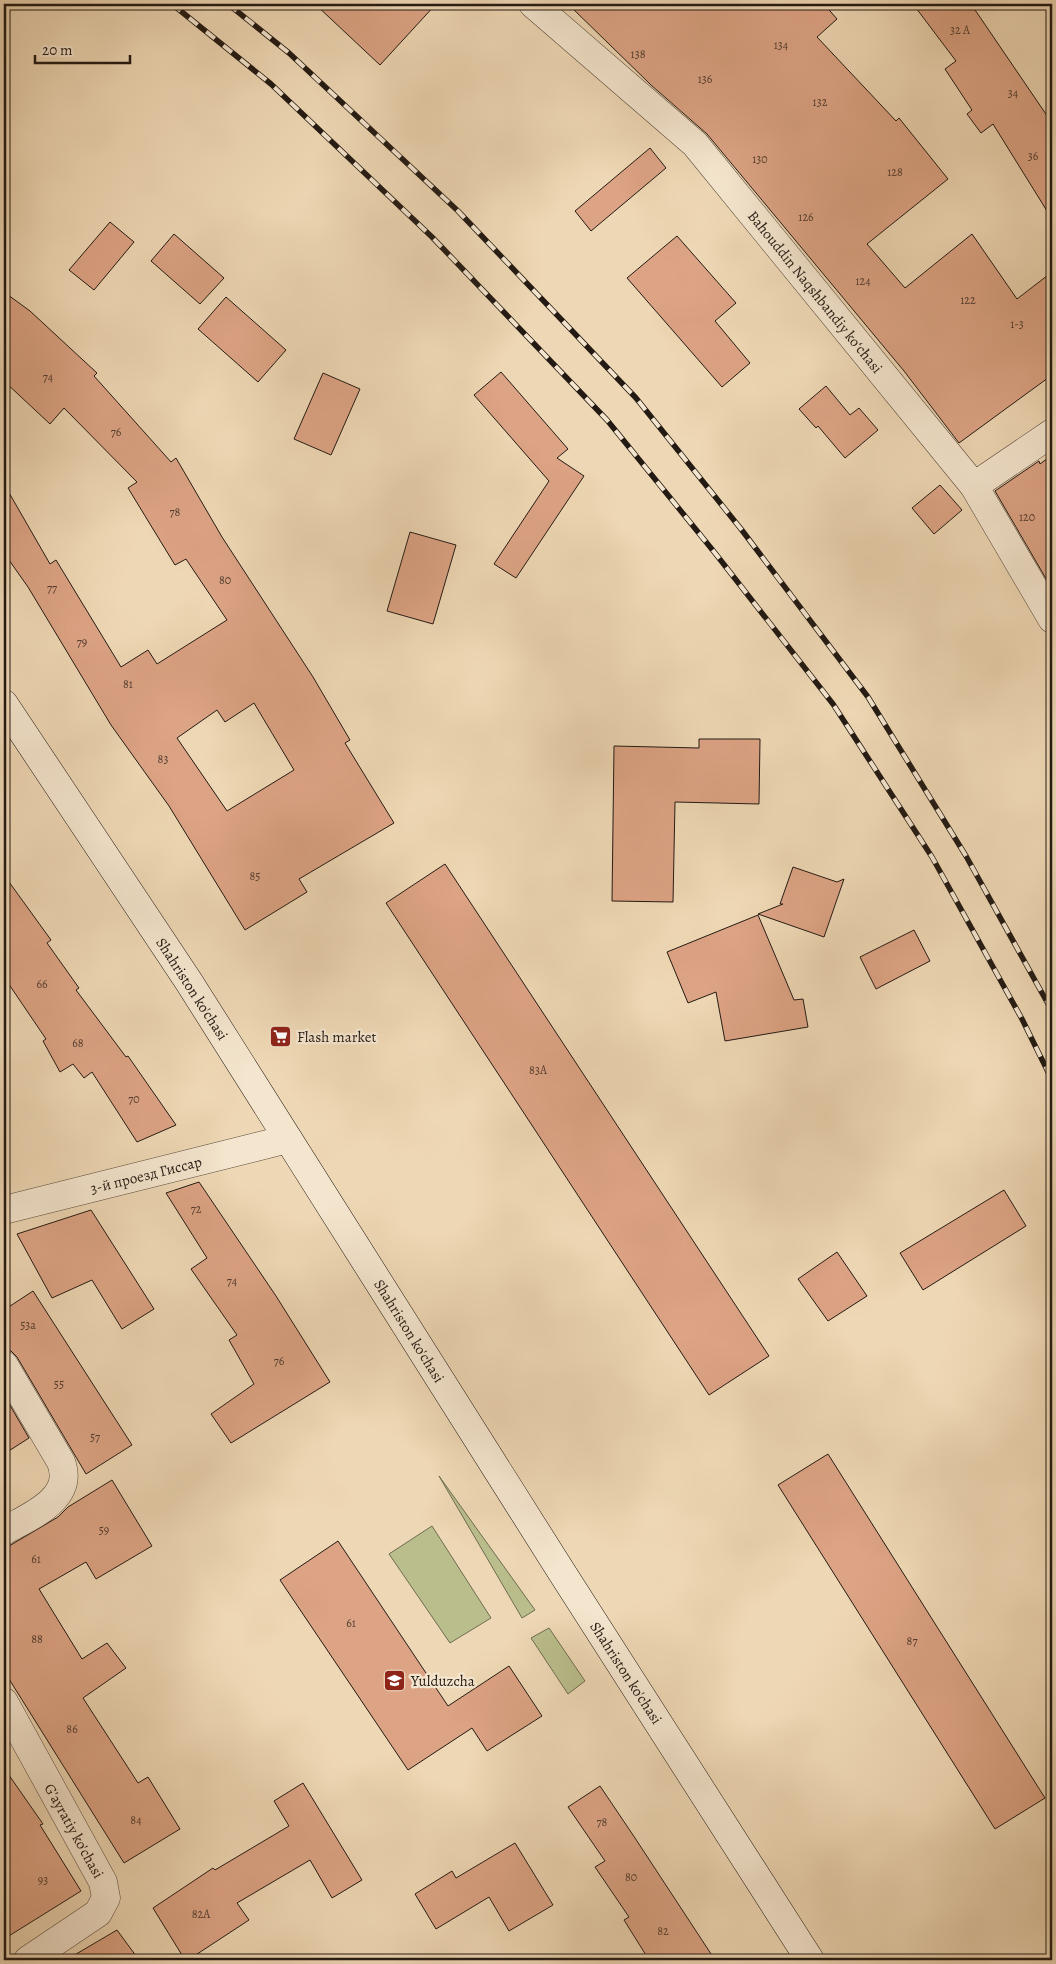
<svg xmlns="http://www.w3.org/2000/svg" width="1056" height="1964" viewBox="0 0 1056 1964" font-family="Alegreya,serif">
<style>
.green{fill:#babe8c;stroke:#6e6c50}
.building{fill:#dca384;stroke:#231a13;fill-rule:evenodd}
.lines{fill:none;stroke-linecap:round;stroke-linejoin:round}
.street-casing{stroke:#56493b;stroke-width:29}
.secondary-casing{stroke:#231a13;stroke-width:29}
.street{stroke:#f4e5ce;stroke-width:28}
.secondary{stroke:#f4e5ce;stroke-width:28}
.rail-casing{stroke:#231a13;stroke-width:5.5}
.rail{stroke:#f4e5ce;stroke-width:4;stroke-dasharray:11;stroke-linecap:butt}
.labels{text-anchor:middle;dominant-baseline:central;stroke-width:4.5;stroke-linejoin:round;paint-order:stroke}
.number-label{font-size:12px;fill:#513c2f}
.street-label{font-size:15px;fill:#231a13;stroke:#f4e5ce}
.poi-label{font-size:15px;fill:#231a13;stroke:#f4e5ce;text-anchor:start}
</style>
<rect width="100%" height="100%" fill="#eed7b4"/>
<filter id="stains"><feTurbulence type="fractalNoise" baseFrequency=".004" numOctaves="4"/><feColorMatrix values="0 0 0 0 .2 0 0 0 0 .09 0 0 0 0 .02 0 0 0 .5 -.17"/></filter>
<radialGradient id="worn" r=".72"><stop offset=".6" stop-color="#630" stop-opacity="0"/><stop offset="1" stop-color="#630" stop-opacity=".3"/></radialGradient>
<g class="green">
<path d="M 439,1476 L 535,1610 L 522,1618 Z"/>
<path d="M 432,1526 L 491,1618 L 450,1643 L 389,1554 Z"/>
<path d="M 549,1628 L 585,1681 L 568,1694 L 531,1638 Z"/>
</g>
<g class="building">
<path d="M 315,4 L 436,4 L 380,65 Z"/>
<path d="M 568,4 L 824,4 L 837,19 L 817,37 L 896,121 L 899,118 L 948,179 L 867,244 L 905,288 L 972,234 L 1017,299 L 1052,272 L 1052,375 L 959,443 L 904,371 L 707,134 L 651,85 Z"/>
<path d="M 913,4 L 971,4 L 1052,123 L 1052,219 L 993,124 L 981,133 L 967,114 L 972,110 L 945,69 L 956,61 Z"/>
<path d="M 650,148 L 666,168 L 591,231 L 575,211 Z"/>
<path d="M 110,222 L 134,242 L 94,290 L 69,270 Z"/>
<path d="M 174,234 L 224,278 L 200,304 L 151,261 Z"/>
<path d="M 677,236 L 736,303 L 715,321 L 750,363 L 722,387 L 627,278 Z"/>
<path d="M 4,292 L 30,311 L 97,373 L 94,376 L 171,462 L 176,458 L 222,537 L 313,677 L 350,740 L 345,743 L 394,823 L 299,879 L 307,892 L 245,930 L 169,806 L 111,725 L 28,587 L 4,553 L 4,484 L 50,564 L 56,560 L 121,667 L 148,650 L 157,664 L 227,620 L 186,559 L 175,565 L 128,488 L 137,482 L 64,408 L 50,424 L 4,381 ZM 254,703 L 294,770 L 227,811 L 177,738 L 217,710 L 225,722 Z"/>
<path d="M 226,297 L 286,350 L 258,382 L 198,329 Z"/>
<path d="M 501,372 L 568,449 L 557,458 L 584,476 L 516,578 L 494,564 L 549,481 L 474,395 Z"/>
<path d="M 323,373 L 360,389 L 331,455 L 294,439 Z"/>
<path d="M 826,386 L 850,415 L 859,408 L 878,430 L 845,458 L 818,426 L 816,428 L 799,409 Z"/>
<path d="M 1052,455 L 1052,589 L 995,491 L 1039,461 L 1040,464 Z"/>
<path d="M 940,485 L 962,510 L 934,534 L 912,508 Z"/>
<path d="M 410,532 L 456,545 L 433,624 L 387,611 Z"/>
<path d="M 699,739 L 760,739 L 759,804 L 675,802 L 673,902 L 612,901 L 614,746 L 699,748 Z"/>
<path d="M 445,864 L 769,1356 L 709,1395 L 386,903 Z"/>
<path d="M 793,867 L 837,882 L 844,879 L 824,937 L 758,914 L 783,904 L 780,904 Z"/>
<path d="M 4,875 L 51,940 L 47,943 L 79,988 L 76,990 L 126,1057 L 128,1056 L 176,1125 L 137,1142 L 92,1072 L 84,1078 L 73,1064 L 60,1072 L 43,1041 L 46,1039 L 4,977 Z"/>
<path d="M 758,915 L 794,1000 L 803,999 L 808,1027 L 725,1041 L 716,992 L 688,1003 L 667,952 Z"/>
<path d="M 914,930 L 930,961 L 876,989 L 860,957 Z"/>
<path d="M 199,1182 L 276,1296 L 330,1382 L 231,1443 L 211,1414 L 254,1384 L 229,1340 L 237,1335 L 191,1269 L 207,1258 L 166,1193 Z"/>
<path d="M 1004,1190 L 1026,1226 L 923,1290 L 900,1253 Z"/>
<path d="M 91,1210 L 154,1309 L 122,1329 L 92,1280 L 52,1298 L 17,1234 Z"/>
<path d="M 837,1252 L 867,1296 L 828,1321 L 798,1279 Z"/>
<path d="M 33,1291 L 132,1445 L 86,1474 L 17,1357 L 11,1351 L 4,1349 L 4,1310 Z"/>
<path d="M 4,1395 L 29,1438 L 4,1454 Z"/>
<path d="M 828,1454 L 1045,1798 L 995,1829 L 778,1485 Z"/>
<path d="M 112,1480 L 152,1546 L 96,1579 L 86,1562 L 39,1589 L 82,1659 L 107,1643 L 126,1668 L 83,1698 L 138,1783 L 148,1777 L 180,1829 L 124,1863 L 4,1671 L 4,1549 L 58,1517 L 68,1507 Z"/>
<path d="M 338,1541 L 448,1706 L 509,1666 L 542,1716 L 487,1751 L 472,1728 L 408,1770 L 280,1580 Z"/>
<path d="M 4,1768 L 43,1824 L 40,1825 L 81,1891 L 4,1939 Z"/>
<path d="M 303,1783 L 362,1880 L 332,1898 L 310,1860 L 237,1903 L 249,1920 L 188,1960 L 185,1960 L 153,1908 L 213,1868 L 215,1870 L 289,1826 L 274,1801 Z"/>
<path d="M 600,1786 L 635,1838 L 715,1960 L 649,1960 L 624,1920 L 629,1917 L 595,1867 L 605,1861 L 568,1807 Z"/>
<path d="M 515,1843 L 553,1905 L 509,1931 L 489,1897 L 436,1929 L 415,1894 L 452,1871 L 456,1878 Z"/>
<path d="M 117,1930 L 139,1960 L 66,1960 Z"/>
</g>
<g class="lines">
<defs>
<g id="street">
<path d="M 533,4 L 695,144 L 974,486 L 1052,619"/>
<path d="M 974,486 L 1052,433"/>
<path d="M 4,1210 L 288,1139"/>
<path d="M 4,1365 L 61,1462 C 75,1499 30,1516 4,1531"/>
<path d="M 4,1702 L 103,1882 L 106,1898 L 98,1913 L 28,1960"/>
</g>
<path id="secondary" d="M 4,704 L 189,982 L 561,1571 L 810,1960"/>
</defs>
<use href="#street" class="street-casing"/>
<use href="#secondary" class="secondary-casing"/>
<use href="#street" class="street"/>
<use href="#secondary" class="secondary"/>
<defs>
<g id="rail">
<path d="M 172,4 L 271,84 L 432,237 L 607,420 L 715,553 L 833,704 L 932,857 L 1022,1019 L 1052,1080"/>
<path d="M 228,4 L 289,53 L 458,211 L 636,398 L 741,529 L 868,697 L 966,856 L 1052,1011"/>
</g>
</defs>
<use href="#rail" class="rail-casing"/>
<use href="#rail" class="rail"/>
</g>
<defs>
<symbol id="supermarket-square" viewBox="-11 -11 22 22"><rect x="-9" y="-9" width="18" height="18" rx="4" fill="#8f2418" stroke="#f4e5ce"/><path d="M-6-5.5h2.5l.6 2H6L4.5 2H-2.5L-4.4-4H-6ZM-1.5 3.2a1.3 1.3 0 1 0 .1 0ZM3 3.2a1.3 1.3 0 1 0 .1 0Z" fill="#fff"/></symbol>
<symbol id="school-square" viewBox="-11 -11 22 22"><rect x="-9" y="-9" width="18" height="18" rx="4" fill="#8f2418" stroke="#f4e5ce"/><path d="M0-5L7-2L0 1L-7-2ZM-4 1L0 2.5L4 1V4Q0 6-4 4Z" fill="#fff"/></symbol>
</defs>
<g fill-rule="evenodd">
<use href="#supermarket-square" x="268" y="1024" width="25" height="25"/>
<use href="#school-square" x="382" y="1668" width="25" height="25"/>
</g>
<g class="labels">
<g class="number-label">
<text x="960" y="30">32 А</text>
<text x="781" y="45">134</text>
<text x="638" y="54">138</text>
<text x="705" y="79">136</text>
<text x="1013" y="93">34</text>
<text x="820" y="102">132</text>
<text x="1033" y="156">36</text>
<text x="760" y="159">130</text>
<text x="895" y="172">128</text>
<text x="806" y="217">126</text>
<text x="863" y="281">124</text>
<text x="968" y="300">122</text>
<text x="1017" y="324">1-3</text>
<text x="48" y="377">74</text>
<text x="116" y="432">76</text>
<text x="175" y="512">78</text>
<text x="1027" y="517">120</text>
<text x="225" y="580">80</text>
<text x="52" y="588">77</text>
<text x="82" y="642">79</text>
<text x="128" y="684">81</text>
<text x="163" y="759">83</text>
<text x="255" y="876">85</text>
<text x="42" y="984">66</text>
<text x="78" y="1043">68</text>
<text x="538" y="1070">83A</text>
<text x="134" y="1099">70</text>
<text x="196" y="1209">72</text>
<text x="232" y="1281">74</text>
<text x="28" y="1325">53a</text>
<text x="279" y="1361">76</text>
<text x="59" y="1384">55</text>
<text x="95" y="1437">57</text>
<text x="104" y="1530">59</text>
<text x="36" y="1559">61</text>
<text x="351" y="1623">61</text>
<text x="37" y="1639">88</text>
<text x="912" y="1641">87</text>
<text x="72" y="1729">86</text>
<text x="136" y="1820">84</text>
<text x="602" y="1822">78</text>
<text x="631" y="1877">80</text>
<text x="43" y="1880">93</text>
<text x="201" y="1914">82A</text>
<text x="663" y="1931">82</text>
</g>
<g class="street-label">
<text transform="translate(815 292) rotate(51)">Bahouddin Naqshbandiy koʻchasi</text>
<text transform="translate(192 989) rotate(57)">Shahriston ko'chasi</text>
<text transform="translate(146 1175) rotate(-14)">3-й проезд Гиссар</text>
<text transform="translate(409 1331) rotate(58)">Shahriston ko'chasi</text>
<text transform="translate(626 1673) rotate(57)">Shahriston ko'chasi</text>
<text transform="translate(74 1831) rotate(61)">G'ayratiy ko'chasi</text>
</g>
<g class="poi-label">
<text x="297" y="1037">Flash market</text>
<text x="411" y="1681">Yulduzcha</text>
</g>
</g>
<rect width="1056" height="1964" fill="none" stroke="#eed7b4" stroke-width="20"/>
<rect x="5" y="5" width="1046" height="1954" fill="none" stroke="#231a13" stroke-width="2.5"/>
<rect x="10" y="10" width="1036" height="1944" fill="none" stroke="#231a13"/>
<path d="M35 55v8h95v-8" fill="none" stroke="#231a13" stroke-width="2.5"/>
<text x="42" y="55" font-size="15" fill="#231a13" stroke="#f4e5ce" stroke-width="4" paint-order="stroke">20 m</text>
<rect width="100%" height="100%" filter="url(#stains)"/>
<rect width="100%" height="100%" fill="url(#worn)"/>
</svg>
